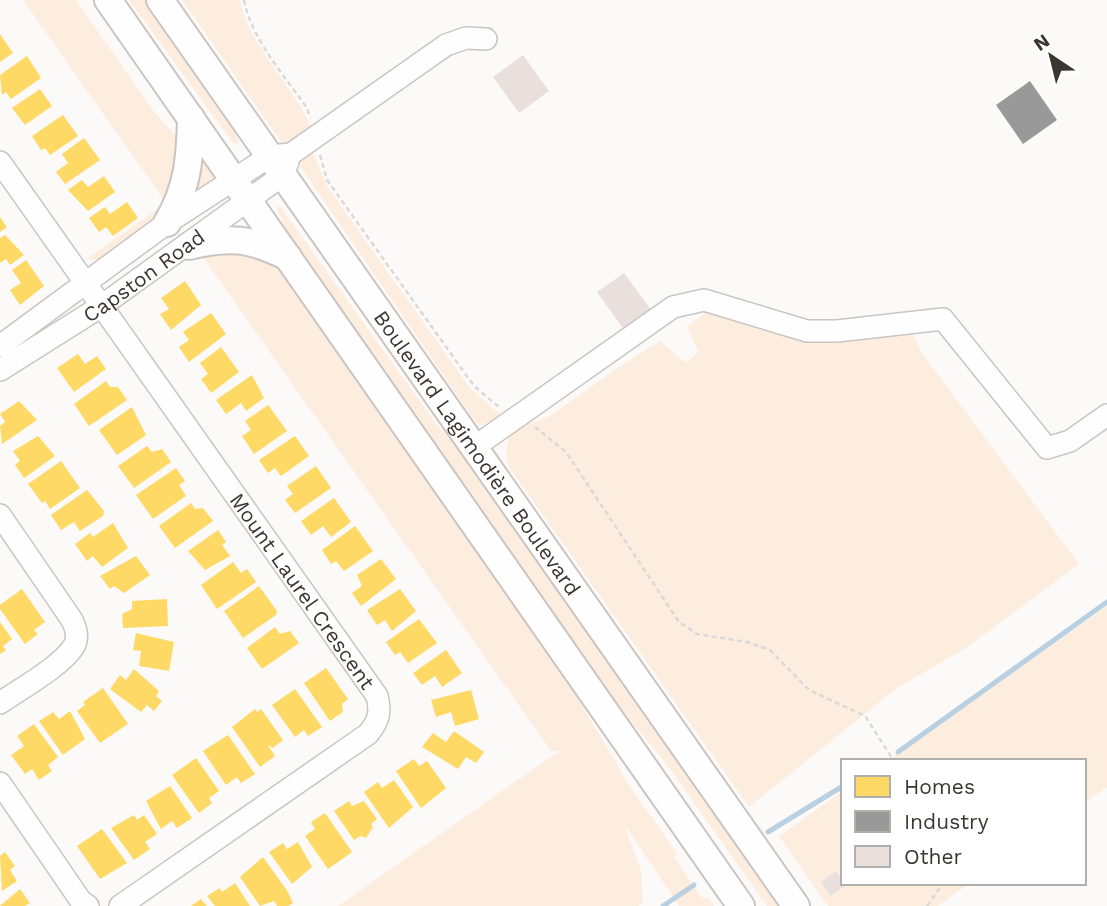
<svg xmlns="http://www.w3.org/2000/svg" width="1107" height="906" viewBox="0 0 1107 906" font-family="'Work Sans',sans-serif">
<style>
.green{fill:#fceddf}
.homes{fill:#ffd966}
.industry{fill:#999}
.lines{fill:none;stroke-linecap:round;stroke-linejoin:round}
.stream{stroke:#b9cfe2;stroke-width:5}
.building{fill:#e9e0de}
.minor-casing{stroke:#c9c5c2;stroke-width:24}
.major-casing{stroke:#c9c5c2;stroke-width:30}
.path{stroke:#dad9d9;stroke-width:2.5;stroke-dasharray:5 3.5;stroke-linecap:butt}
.minor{stroke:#fffefe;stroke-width:21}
.major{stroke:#fffefe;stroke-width:26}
.labels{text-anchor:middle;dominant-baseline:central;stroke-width:7;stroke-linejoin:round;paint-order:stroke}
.street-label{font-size:21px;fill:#3c3630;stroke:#fff}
</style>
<rect width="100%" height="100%" fill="#fcfaf8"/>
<g class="green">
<path d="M 23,0 L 76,0 L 155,113 L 176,136 L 181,150 L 170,201 L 152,223 L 99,260 L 85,260 L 166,203 Z"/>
<path d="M 129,0 L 148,0 L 230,117 L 239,145 L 232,142 Z"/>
<path d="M 182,0 L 240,0 C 250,50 293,82 311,128 L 284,146 Z"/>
<path d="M 312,151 L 327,186 L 469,387 L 502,416 L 480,426 L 475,421 L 297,162 Z"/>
<path d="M 202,157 L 219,178 L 189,197 Z"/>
<path d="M 280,206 L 437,425 L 474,467 L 785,906 L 767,906 L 662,758 L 618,706 L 519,570 L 296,248 L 276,208 Z"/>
<path d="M 237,247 L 274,263 L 569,684 L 631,788 L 677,853 L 674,857 L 703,899 L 708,897 L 714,906 L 679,906 L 624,824 L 641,870 L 643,902 L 638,906 L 338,906 L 559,751 L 551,751 L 202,256 Z"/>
<path d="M 724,312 L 781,332 L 911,330 L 921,352 L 1079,564 L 966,648 L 897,688 L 749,807 L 509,467 C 505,455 505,442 513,431 C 521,421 538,424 548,417 C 585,392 621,364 660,341 L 686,363 L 698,352 L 687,326 L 704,314 Z"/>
<path d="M 1107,606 L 1107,787 L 1084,803 L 1084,761 L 887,761 Z"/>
<path d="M 843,791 L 843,883 L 970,883 L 938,906 L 828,906 L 779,836 Z"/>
</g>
<g class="homes">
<path d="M 0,34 L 13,53 L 0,62 Z"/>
<path d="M 27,56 L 41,78 L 11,99 L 6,92 L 2,95 L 0,75 Z"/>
<path d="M 40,89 L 52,106 L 25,125 L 12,108 Z"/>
<path d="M 63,115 L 78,136 L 50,155 L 45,148 L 41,150 L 32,136 Z"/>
<path d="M 84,138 L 100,160 L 65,184 L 56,172 L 68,163 L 62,154 Z"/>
<path d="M 104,176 L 115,192 L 88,211 L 68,190 L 82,180 L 88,187 Z"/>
<path d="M 127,202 L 138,218 L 113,236 L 106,227 L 99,232 L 89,218 L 105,207 L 110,214 Z"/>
<path d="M 0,217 L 7,227 L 0,232 Z"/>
<path d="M 5,235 L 24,255 L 10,265 L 6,259 L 0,263 L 0,238 Z"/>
<path d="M 26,260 L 44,286 L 20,305 L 10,290 L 21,283 L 12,270 Z"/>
<path d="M 185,281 L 201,305 L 171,330 L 160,314 L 169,309 L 161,298 Z"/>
<path d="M 211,313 L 226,334 L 189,362 L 179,347 L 189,340 L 183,332 Z"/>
<path d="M 221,347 L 239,372 L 211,393 L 201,379 L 208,374 L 200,363 Z"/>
<path d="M 78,354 L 85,364 L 97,356 L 106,369 L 74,392 L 57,368 Z"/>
<path d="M 252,375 L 264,398 L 246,411 L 241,403 L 226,414 L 216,400 Z"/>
<path d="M 106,381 L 110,387 L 118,387 L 127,400 L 89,426 L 74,404 Z"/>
<path d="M 19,401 L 37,420 L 2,444 L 0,426 L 5,422 L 0,414 Z"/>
<path d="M 268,405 L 287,431 L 254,454 L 242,436 L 251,430 L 245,421 Z"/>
<path d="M 132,407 L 146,435 L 117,455 L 99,430 Z"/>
<path d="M 38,436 L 55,456 L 24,478 L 15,465 L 20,461 L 13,451 Z"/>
<path d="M 295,436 L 309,456 L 281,476 L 275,468 L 268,473 L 259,460 Z"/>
<path d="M 147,446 L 152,452 L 162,449 L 171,462 L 134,488 L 118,466 Z"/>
<path d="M 61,461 L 80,488 L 50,509 L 45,501 L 42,503 L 28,484 Z"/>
<path d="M 316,466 L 331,488 L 295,513 L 285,500 L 293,494 L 287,486 Z"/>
<path d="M 176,468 L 185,481 L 179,485 L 186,496 L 153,519 L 136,495 Z"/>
<path d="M 87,490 L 104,511 L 103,516 L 80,531 L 74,522 L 61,530 L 51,515 Z"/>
<path d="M 334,498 L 351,522 L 331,537 L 323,526 L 311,535 L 301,521 Z"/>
<path d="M 191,503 L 195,509 L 203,508 L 213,521 L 175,548 L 159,526 Z"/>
<path d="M 113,523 L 128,548 L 102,567 L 93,556 L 87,561 L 75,544 L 90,533 L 93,537 Z"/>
<path d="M 355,526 L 373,551 L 344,571 L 336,561 L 331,564 L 322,550 Z"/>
<path d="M 218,530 L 226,542 L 222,545 L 230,556 L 205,570 L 188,551 Z"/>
<path d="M 136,556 L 150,575 L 124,593 L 114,586 L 110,589 L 100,576 Z"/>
<path d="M 381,559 L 396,579 L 361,606 L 352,593 L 362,586 L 357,575 Z"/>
<path d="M 233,562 L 241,573 L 247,569 L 256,582 L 217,609 L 201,585 Z"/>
<path d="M 259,586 L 277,611 L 276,615 L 243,638 L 224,611 Z"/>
<path d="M 22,589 L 45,622 L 34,630 L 38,634 L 25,644 L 0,609 L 0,605 Z"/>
<path d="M 400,589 L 416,611 L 392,631 L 385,620 L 377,625 L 367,610 Z"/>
<path d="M 167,599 L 168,626 L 123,628 L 122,614 L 132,609 L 132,601 Z"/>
<path d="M 419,619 L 437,643 L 408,663 L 400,652 L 395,655 L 386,642 Z"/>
<path d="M 0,622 L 12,639 L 3,646 L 6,650 L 0,654 Z"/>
<path d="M 275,627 L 280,634 L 290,631 L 299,643 L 262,669 L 247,648 Z"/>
<path d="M 136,633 L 174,642 L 169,671 L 139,666 L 141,651 L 133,650 Z"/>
<path d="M 446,650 L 462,673 L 442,687 L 435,676 L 422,685 L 413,673 Z"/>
<path d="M 326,668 L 348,699 L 342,704 L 343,712 L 330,721 L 304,683 Z"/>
<path d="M 134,669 L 159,691 L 156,696 L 162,701 L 154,711 L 147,705 L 141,712 L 110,689 L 120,675 L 126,680 Z"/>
<path d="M 103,688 L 128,724 L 100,743 L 77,711 L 85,705 L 83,702 Z"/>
<path d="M 295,689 L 322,727 L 308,736 L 304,730 L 295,737 L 272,705 Z"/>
<path d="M 471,690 L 479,719 L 455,726 L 451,712 L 436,717 L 431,700 Z"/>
<path d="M 255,709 L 257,712 L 261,709 L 283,740 L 273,748 L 268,745 L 275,756 L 260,767 L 232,727 Z"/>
<path d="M 70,711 L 85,739 L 63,755 L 39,721 L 53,712 L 59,719 Z"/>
<path d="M 34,724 L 58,757 L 48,765 L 52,771 L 39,780 L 32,769 L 25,774 L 11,755 L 24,746 L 17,736 Z"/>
<path d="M 454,731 L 484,752 L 476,763 L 466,757 L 458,769 L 422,747 L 433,733 L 446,742 Z"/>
<path d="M 228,735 L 255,774 L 241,783 L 237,777 L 226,785 L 203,751 Z"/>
<path d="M 196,758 L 219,791 L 209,798 L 212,803 L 199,813 L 172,775 Z"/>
<path d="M 414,759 L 419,766 L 427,761 L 446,788 L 421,808 L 396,771 Z"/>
<path d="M 394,780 L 413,807 L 389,828 L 364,792 L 378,782 L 382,788 Z"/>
<path d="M 170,786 L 192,818 L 177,828 L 172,821 L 161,829 L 146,801 Z"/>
<path d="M 349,801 L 352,806 L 364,801 L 377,819 L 371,824 L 373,827 L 366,838 L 361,836 L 354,840 L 334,811 Z"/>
<path d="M 325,813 L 352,852 L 328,869 L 305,836 L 315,829 L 311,822 Z"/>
<path d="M 134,815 L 137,820 L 144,815 L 157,834 L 145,842 L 150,849 L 134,860 L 111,828 Z"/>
<path d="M 102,829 L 127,863 L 100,879 L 77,846 Z"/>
<path d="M 298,842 L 312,867 L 292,884 L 269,852 L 283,843 L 287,849 Z"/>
<path d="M 5,852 L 15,866 L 10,870 L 17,881 L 2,891 L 0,856 Z"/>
<path d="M 263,857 L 288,892 L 293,903 L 288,906 L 277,906 L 274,901 L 260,906 L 240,877 Z"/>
<path d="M 235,883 L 250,906 L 215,906 L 207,896 L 220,888 L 222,892 Z"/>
<path d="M 20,889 L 30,903 L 25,906 L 0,906 Z"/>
<path d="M 201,899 L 207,906 L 191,906 Z"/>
</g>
<path class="industry" d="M 1030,81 L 1057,120 L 1023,144 L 996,105 Z"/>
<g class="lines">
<g class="stream">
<path d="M 898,752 L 1107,602"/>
<path d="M 768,832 L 843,786"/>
<path d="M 663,906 L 694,885"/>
</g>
</g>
<g class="building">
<path d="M 523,55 L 549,91 L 519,113 L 493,77 Z"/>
<path d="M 624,273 L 652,311 L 625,331 L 597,292 Z"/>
<path d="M 836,871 L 846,885 L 831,896 L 821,882 Z"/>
</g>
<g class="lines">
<defs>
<g id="minor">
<path id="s1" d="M 0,162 L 377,696 C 381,712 379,721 368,734 L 120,906"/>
<path d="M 0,346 L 167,223 L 270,156 L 291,154 L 446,45 L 466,38 L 486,39"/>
<path id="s2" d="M 0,370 L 100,307 L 283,175 L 288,162"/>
<path d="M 473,448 L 673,307 L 704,300 L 807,331 L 837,331 L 943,319 L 1047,448 L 1070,441 L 1107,415"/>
<path d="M 0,515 L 72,620 C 76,628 79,637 74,646 C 62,666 20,689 0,703"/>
<path d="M 0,783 L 81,901 L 88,906"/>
</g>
<g id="major">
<path d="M 108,0 L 741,906"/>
<path id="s3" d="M 160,0 L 796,906"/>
<path d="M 167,223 C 188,188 190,158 191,118"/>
<path d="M 189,246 C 231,236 249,238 288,257"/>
</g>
</defs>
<use href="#minor" class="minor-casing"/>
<use href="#major" class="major-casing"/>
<g class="path">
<path d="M 244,0 C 252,40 284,75 307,108 L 310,118"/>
<path d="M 320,155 L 327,180 L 474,386 L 499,407"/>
<path d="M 535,427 L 566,452 L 679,622 L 697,634 L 747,642 L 770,650 L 809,690 L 865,716 L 894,761"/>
<path d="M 927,906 L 943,883"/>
</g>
<use href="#minor" class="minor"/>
<use href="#major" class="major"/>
</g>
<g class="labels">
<g class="street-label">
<text stroke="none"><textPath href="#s2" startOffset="172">Capston Road</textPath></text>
<text stroke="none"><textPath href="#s3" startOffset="553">Boulevard Lagimodière Boulevard</textPath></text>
<text stroke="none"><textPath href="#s1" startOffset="525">Mount Laurel Crescent</textPath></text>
</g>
</g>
<rect x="841" y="759" width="245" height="126" fill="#ffffff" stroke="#b1afac" stroke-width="2"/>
<rect x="855" y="776" width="35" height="21" fill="#ffd966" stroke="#b1afac" stroke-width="2"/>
<text x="904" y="794" font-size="21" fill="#3c3630">Homes</text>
<rect x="855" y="811" width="35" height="21" fill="#999999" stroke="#b1afac" stroke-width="2"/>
<text x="904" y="829" font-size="21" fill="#3c3630">Industry</text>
<rect x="855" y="846" width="35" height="21" fill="#e9e0de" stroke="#b1afac" stroke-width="2"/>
<text x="904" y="864" font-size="21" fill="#3c3630">Other</text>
<g transform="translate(1051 56) rotate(325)" stroke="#ffffff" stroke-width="5" paint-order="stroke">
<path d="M0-5L12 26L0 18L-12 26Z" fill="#3c3630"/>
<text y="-10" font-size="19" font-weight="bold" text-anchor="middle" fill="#3c3630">N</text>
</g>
</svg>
